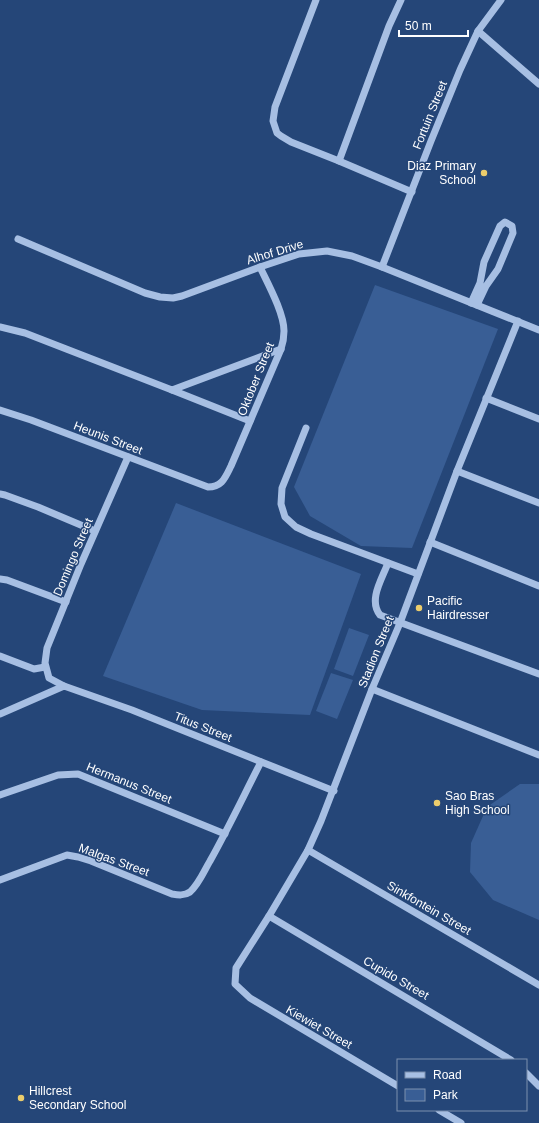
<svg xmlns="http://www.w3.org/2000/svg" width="539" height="1123" viewBox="0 0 539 1123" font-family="Arial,sans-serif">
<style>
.green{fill:#395e95}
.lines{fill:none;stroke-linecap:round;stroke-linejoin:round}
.minor{stroke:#a7bfe3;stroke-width:7}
.poi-dot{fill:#eccd6c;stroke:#254678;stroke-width:1.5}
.labels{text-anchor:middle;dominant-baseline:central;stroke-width:3;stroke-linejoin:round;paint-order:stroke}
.street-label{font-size:12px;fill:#fff;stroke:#254678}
.poi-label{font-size:12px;fill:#fff;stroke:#254678;text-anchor:start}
</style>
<rect width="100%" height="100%" fill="#254678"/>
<g class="green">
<path d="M 375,285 L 498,329 L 412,548 L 361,546 L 310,516 L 294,487 Z"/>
<path d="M 176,503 L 361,574 L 310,715 L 202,710 L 103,676 Z"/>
<path d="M 349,628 L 369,635 L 353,676 L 334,669 Z"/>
<path d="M 331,673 L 353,680 L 337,719 L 316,711 Z"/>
<path d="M 520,784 L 539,784 L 539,920 L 493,900 L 470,872 L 471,843 L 487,807 Z"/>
</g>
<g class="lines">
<g class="minor">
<path d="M 316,0 L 275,107 L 273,121 L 277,133 L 281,136 L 291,142 L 339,161 L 412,192"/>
<path d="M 478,31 L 539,84"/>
<path d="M 339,161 L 389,26 L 401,0"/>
<path d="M 18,239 L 145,293 L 160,297 L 173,298 L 182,296 L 260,267 L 299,254 L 327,251 L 352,256 L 382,267 L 539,330"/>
<path d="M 382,267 L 431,141 L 460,70 L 478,31 L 501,0"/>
<path d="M 471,303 L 480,283 L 484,262 L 500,226 L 505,222 L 512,226 L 513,233 L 498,269 L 486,286 L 477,305"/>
<path d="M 0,327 L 25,333 L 172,390 L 281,349"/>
<path d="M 172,390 L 250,421"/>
<path d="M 486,398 L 539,419"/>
<path d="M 0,410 L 31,420 L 208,487 C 222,487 225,478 231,466 L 281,349 C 283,343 284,337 284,331 C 284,313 268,284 260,267"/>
<path d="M 306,428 L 282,488 L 281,504 L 285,517 L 296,527 L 311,534 L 418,574"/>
<path d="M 457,471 L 539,503"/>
<path d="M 0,494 L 5,495 L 38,507 L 95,531"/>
<path d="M 430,542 L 539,586"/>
<path d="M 388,563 C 382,579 368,600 380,615 L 539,674"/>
<path d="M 0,579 L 7,580 L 66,602"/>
<path d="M 0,656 L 34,669 L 45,667"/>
<path d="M 64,686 L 49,678 L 45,663 L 47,648 L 81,564 L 128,457"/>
<path d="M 372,689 L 539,755"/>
<path d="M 0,714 L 64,686 L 132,710 L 334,791"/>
<path d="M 0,795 L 58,775 L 78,774 L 225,834"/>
<path d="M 308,850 L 539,985"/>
<path d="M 0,880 L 67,855 L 78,857 L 91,861 L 172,894 C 178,895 184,896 190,892 C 199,884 204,871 210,861 C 228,829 244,795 261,762"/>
<path d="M 269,916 L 511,1060"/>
<path d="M 526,1073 L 539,1086"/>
<path d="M 398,1086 L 250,998 L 235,984 L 236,968 L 269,916 L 308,850 L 321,821 L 372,689 L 400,623 L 457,471 L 518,321"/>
<path d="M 439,1110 L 461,1123"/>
</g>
</g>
<g class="poi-dot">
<circle cx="484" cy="173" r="4"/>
<circle cx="419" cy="608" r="4"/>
<circle cx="437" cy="803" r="4"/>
<circle cx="21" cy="1098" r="4"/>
</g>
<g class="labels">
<g class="street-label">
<text transform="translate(430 115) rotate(-68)">Fortuin Street</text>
<text transform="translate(275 252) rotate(-17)">Alhof Drive</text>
<text transform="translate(256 379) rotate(-68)">Oktober Street</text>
<text transform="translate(108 438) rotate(21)">Heunis Street</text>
<text transform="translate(73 557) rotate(-67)">Domingo Street</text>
<text transform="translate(376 652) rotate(-68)">Stadion Street</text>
<text transform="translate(203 727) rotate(22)">Titus Street</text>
<text transform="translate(129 783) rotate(22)">Hermanus Street</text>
<text transform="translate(114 860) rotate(20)">Malgas Street</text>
<text transform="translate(429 908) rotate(30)">Sinkfontein Street</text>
<text transform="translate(396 978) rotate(30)">Cupido Street</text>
<text transform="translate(319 1027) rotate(30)">Kiewiet Street</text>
</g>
<g class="poi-label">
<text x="476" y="166" text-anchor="end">Diaz Primary<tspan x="476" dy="14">School</tspan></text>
<text x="427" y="601">Pacific<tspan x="427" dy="14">Hairdresser</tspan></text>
<text x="445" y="796">Sao Bras<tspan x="445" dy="14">High School</tspan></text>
<text x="29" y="1091">Hillcrest<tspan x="29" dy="14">Secondary School</tspan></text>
</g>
</g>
<rect x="397" y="1059" width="130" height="52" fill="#254678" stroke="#7c90ae"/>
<rect x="405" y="1072" width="20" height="6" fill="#a7bfe3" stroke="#7c90ae"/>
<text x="433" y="1079" font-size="12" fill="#ffffff">Road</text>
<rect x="405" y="1089" width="20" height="12" fill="#395e95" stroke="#7c90ae"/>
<text x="433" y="1099" font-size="12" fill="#ffffff">Park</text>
<path d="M399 30v6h69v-6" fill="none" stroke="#ffffff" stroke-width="2"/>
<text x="405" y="30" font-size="12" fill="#ffffff" stroke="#254678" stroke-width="3" paint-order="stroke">50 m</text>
</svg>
